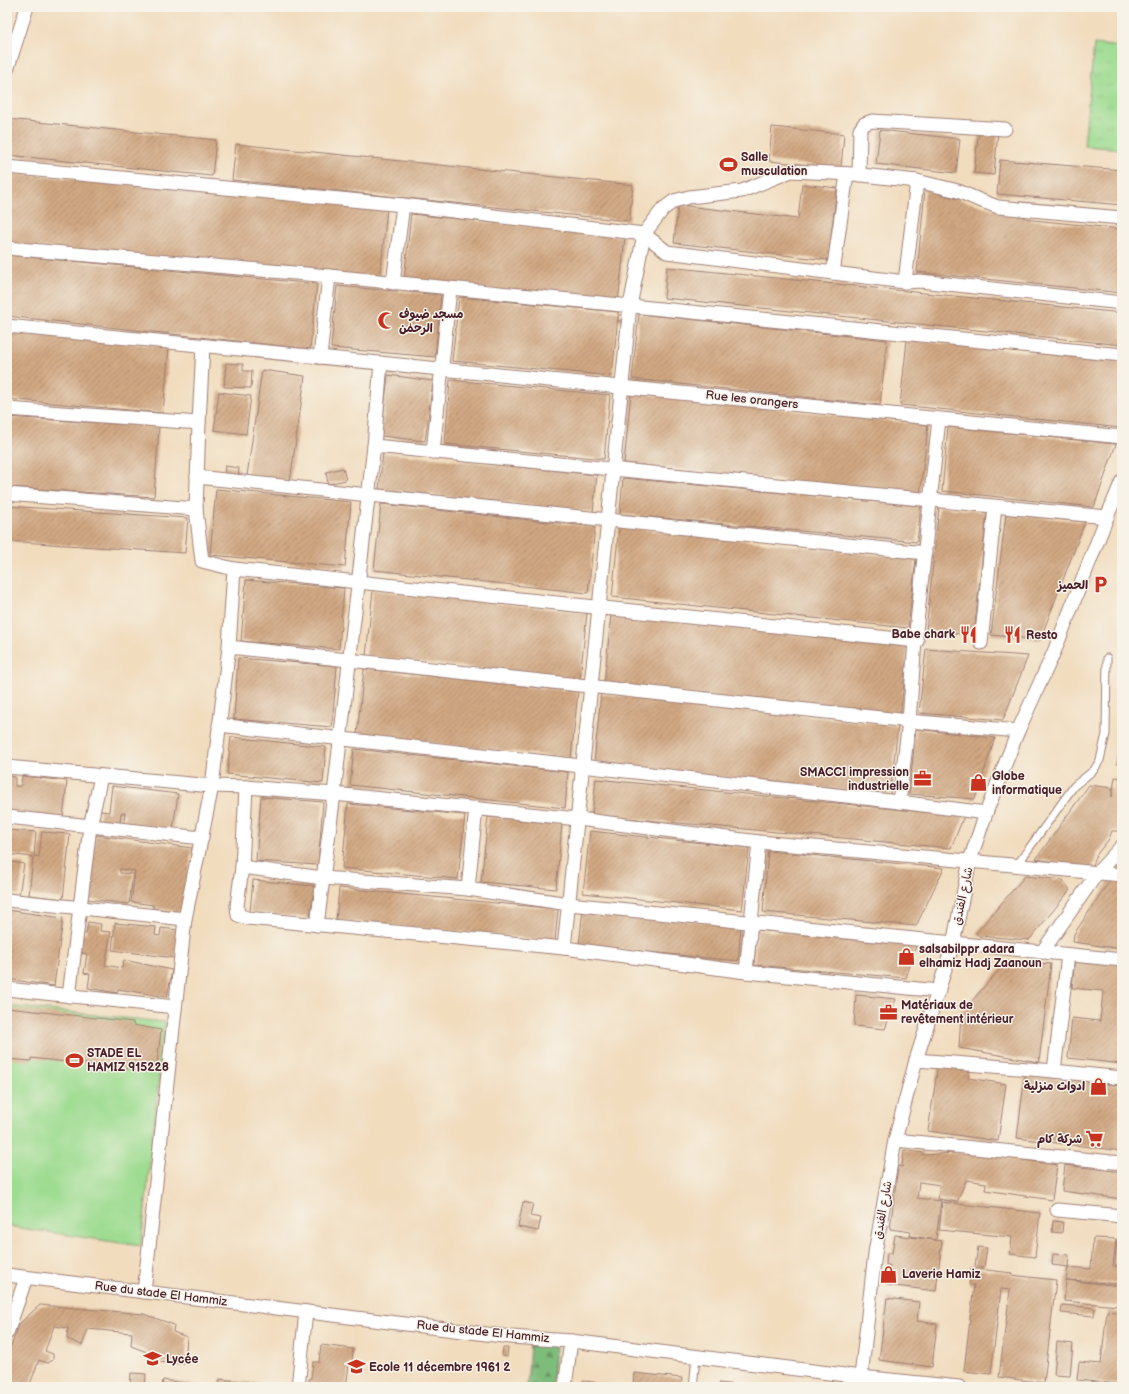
<svg xmlns="http://www.w3.org/2000/svg" width="1129" height="1394" viewBox="0 0 1129 1394" font-family="'Balsamiq Sans','Playpen Sans Arabic',sans-serif">
<style>
.grass{fill:url(#grass-tufts);stroke:#747e5e}
.forest{fill:url(#forest-firs);stroke:#646e53}
.park{fill:#9edc91;stroke:#747e5e}
.building{fill:url(#building-hatch)}
.lines{fill:none;stroke-linecap:round;stroke-linejoin:round}
.service-casing{stroke:#9e7e74;stroke-width:9}
.minor-casing{stroke:#9e7e74;stroke-width:15}
.service{stroke:#fff;stroke-width:7}
.minor{stroke:#fff;stroke-width:13}
.labels{text-anchor:middle;dominant-baseline:central;stroke-width:3;stroke-linejoin:round;paint-order:stroke}
.poi-label{font-size:12px;font-weight:bold;fill:#4a1f2b;stroke:#f7f3e8;text-anchor:start}
.street-label{font-size:12px;fill:#4a1f2b;stroke:#f7f3e8}
</style>
<defs>
<pattern id="grass-tufts" width="24" height="20" patternUnits="userSpaceOnUse"><rect width="24" height="20" fill="#9edc91"/><path d="M3 7l-1-3M5 7V3M7 7l1-3M15 17l-1-3M17 17v-4M19 17l1-3" fill="none" stroke="#8abc7d"/></pattern>
<pattern id="forest-firs" width="22" height="20" patternUnits="userSpaceOnUse"><rect width="22" height="20" fill="#7ebc7b"/><path d="M5 1l3.5 6h-7zM16 11l3.5 6h-7z" fill="#699865"/></pattern>
<pattern id="building-hatch" width="6" height="6" patternUnits="userSpaceOnUse"><rect width="6" height="6" fill="#d1a883"/><path d="M-1 1l2-2M0 6l6-6M5 7l2-2" fill="none" stroke="#ac886b"/></pattern>
</defs>
<rect width="100%" height="100%" fill="#f7f3e8"/>
<filter id="ink" filterUnits="userSpaceOnUse"><feTurbulence type="fractalNoise" baseFrequency=".025" numOctaves="2"/><feDisplacementMap in="SourceGraphic" scale="8" xChannelSelector="R" yChannelSelector="G"/><feConvolveMatrix kernelMatrix="1 2 1 2 8 2 1 2 1" color-interpolation-filters="sRGB"/></filter>
<filter id="wash" filterUnits="userSpaceOnUse"><feTurbulence type="fractalNoise" baseFrequency=".012" numOctaves="4" result="noise"/><feDisplacementMap in="SourceGraphic" scale="16" xChannelSelector="R" yChannelSelector="G"/><feGaussianBlur stdDeviation="0.9" result="paint"/><feColorMatrix in="noise" values="0 0 0 0 0 0 0 0 0 0 0 0 0 0 0 0 0 1.4 0 .05"/><feComposite in="paint" operator="in"/></filter>
<g filter="url(#wash)">
<rect width="100%" height="100%" fill="#f1dcbe"/>
<path class="grass" d="M 1094,44 L 1122,47 L 1122,149 L 1084,146 Z"/>
<path class="forest" d="M 530,1344 L 555,1346 L 552,1387 L 527,1387 Z"/>
<path class="park" d="M 7,1006 L 165,1022 L 141,1246 L 7,1226 Z"/>
<g id="blocks">
<g class="building">
<path d="M 7,119 L 216,140 L 212,176 L 7,155 Z"/>
<path d="M 772,127 L 844,134 L 841,168 L 769,161 Z"/>
<path d="M 979,129 L 998,131 L 994,175 L 974,173 Z"/>
<path d="M 880,130 L 960,139 L 956,173 L 876,164 Z"/>
<path d="M 236,144 L 633,185 L 629,221 L 232,180 Z"/>
<path d="M 1000,160 L 1122,170 L 1122,205 L 997,194 Z"/>
<path d="M 7,173 L 387,208 L 380,279 L 7,244 Z"/>
<path d="M 802,184 L 837,188 L 828,260 L 674,243 L 678,205 L 798,219 Z"/>
<path d="M 925,190 L 1033,220 L 1122,229 L 1122,293 L 917,272 Z"/>
<path d="M 411,214 L 625,237 L 618,303 L 404,280 Z"/>
<path d="M 7,255 L 317,284 L 310,349 L 7,316 Z"/>
<path d="M 667,267 L 1122,313 L 1122,345 L 664,298 Z"/>
<path d="M 337,286 L 441,295 L 435,357 L 331,348 Z"/>
<path d="M 459,297 L 618,312 L 618,315 L 629,315 L 629,321 L 618,321 L 618,316 L 612,376 L 452,361 Z"/>
<path d="M 639,314 L 887,340 L 880,405 L 632,379 Z"/>
<path d="M 7,332 L 169,347 L 163,413 L 7,399 Z"/>
<path d="M 907,340 L 1122,362 L 1122,428 L 900,405 Z"/>
<path d="M 226,363 L 243,364 L 243,371 L 252,371 L 251,388 L 224,387 Z"/>
<path d="M 262,370 L 305,376 L 290,482 L 247,476 Z"/>
<path d="M 388,375 L 433,381 L 425,441 L 381,436 Z"/>
<path d="M 450,380 L 610,395 L 604,459 L 445,444 Z"/>
<path d="M 219,392 L 251,396 L 246,434 L 214,430 Z"/>
<path d="M 631,393 L 928,425 L 920,495 L 624,463 Z"/>
<path d="M 7,417 L 159,427 L 154,497 L 7,487 Z"/>
<path d="M 948,427 L 1116,444 L 1094,507 L 942,491 Z"/>
<path d="M 383,453 L 597,475 L 593,512 L 379,489 Z"/>
<path d="M 225,466 L 239,468 L 238,477 L 224,474 Z"/>
<path d="M 343,468 L 346,480 L 328,484 L 326,472 Z"/>
<path d="M 623,478 L 921,506 L 917,542 L 620,514 Z"/>
<path d="M 216,489 L 351,502 L 345,567 L 210,555 Z"/>
<path d="M 381,504 L 595,527 L 588,593 L 374,570 Z"/>
<path d="M 7,506 L 188,518 L 185,553 L 7,541 Z"/>
<path d="M 939,507 L 987,512 L 974,635 L 926,631 Z"/>
<path d="M 1006,514 L 1085,522 L 1040,640 L 991,635 Z"/>
<path d="M 619,527 L 916,559 L 908,628 L 612,597 Z"/>
<path d="M 246,580 L 344,588 L 339,649 L 241,641 Z"/>
<path d="M 373,590 L 587,613 L 580,679 L 366,656 Z"/>
<path d="M 611,615 L 908,647 L 900,717 L 604,685 Z"/>
<path d="M 926,649 L 1028,656 L 1003,720 L 919,713 Z"/>
<path d="M 238,658 L 337,666 L 332,727 L 234,719 Z"/>
<path d="M 364,669 L 578,692 L 571,758 L 357,735 Z"/>
<path d="M 601,694 L 898,726 L 890,795 L 594,763 Z"/>
<path d="M 916,729 L 995,738 L 975,799 L 909,794 Z"/>
<path d="M 1121,734 L 1122,734 L 1122,765 L 1117,764 Z"/>
<path d="M 231,737 L 326,747 L 323,783 L 227,774 Z"/>
<path d="M 354,749 L 568,772 L 565,808 L 350,785 Z"/>
<path d="M 7,776 L 15,777 L 15,786 L 21,786 L 22,776 L 67,781 L 63,818 L 7,812 Z"/>
<path d="M 1115,777 L 1122,778 L 1122,814 L 1120,831 L 1112,831 L 1109,839 L 1097,854 L 1092,868 L 1036,859 L 1089,785 L 1112,788 L 1112,797 Z"/>
<path d="M 596,779 L 964,816 L 951,848 L 592,815 Z"/>
<path d="M 112,786 L 178,794 L 173,829 L 124,823 L 125,813 L 121,813 L 120,823 L 99,821 L 100,811 L 109,812 Z"/>
<path d="M 261,797 L 323,802 L 318,865 L 256,861 Z"/>
<path d="M 348,804 L 465,815 L 458,879 L 342,868 Z"/>
<path d="M 488,817 L 562,824 L 556,889 L 481,882 Z"/>
<path d="M 7,830 L 36,832 L 34,856 L 39,857 L 42,832 L 70,834 L 63,899 L 29,895 L 33,857 L 7,854 Z"/>
<path d="M 590,831 L 749,848 L 742,910 L 583,893 Z"/>
<path d="M 96,835 L 192,848 L 183,912 L 153,908 L 153,905 L 131,902 L 135,871 L 120,869 L 120,873 L 133,874 L 129,904 L 87,899 Z"/>
<path d="M 768,851 L 944,868 L 916,926 L 763,912 Z"/>
<path d="M 7,861 L 24,864 L 19,895 L 7,893 Z"/>
<path d="M 1122,861 L 1122,870 L 1110,869 L 1110,863 Z"/>
<path d="M 1025,876 L 1063,880 L 1070,890 L 1029,940 L 979,936 L 976,933 Z"/>
<path d="M 253,880 L 314,886 L 310,918 L 250,912 Z"/>
<path d="M 1110,880 L 1122,881 L 1122,949 L 1073,942 L 1074,934 Z"/>
<path d="M 339,888 L 558,909 L 555,941 L 336,920 Z"/>
<path d="M 7,910 L 63,918 L 54,986 L 7,979 Z"/>
<path d="M 583,910 L 741,926 L 738,961 L 579,945 Z"/>
<path d="M 88,922 L 101,924 L 100,931 L 111,932 L 105,965 L 122,968 L 124,960 L 172,970 L 167,997 L 118,989 L 117,993 L 88,988 L 90,974 L 84,973 L 87,954 L 78,952 L 81,933 L 86,934 Z"/>
<path d="M 115,923 L 156,927 L 155,935 L 160,936 L 161,928 L 178,930 L 175,958 L 112,950 Z"/>
<path d="M 757,930 L 916,946 L 906,978 L 754,965 Z"/>
<path d="M 1075,959 L 1122,963 L 1122,1064 L 1068,1058 L 1072,1018 L 1100,1021 L 1103,991 L 1072,988 Z"/>
<path d="M 1007,961 L 1051,964 L 1039,1062 L 959,1048 L 961,1013 Z"/>
<path d="M 856,995 L 896,999 L 885,1029 L 854,1026 Z"/>
<path d="M 7,1008 L 133,1022 L 133,1025 L 161,1030 L 156,1072 L 31,1058 L 31,1061 L 7,1059 Z"/>
<path d="M 938,1065 L 969,1070 L 968,1078 L 1006,1084 L 998,1141 L 928,1131 Z"/>
<path d="M 1025,1074 L 1122,1086 L 1122,1151 L 1017,1138 Z"/>
<path d="M 904,1150 L 923,1153 L 923,1155 L 970,1152 L 1057,1165 L 1052,1200 L 985,1190 L 986,1183 L 966,1180 L 957,1202 L 938,1199 L 940,1185 L 919,1182 L 917,1198 L 941,1201 L 936,1240 L 910,1236 L 911,1232 L 890,1229 L 898,1166 L 902,1167 Z"/>
<path d="M 1065,1165 L 1122,1172 L 1122,1199 L 1062,1191 Z"/>
<path d="M 523,1202 L 533,1204 L 530,1216 L 541,1218 L 538,1231 L 518,1227 Z"/>
<path d="M 942,1202 L 1040,1213 L 1035,1257 L 1010,1254 L 1012,1237 L 939,1230 Z"/>
<path d="M 1053,1221 L 1063,1222 L 1062,1233 L 1052,1232 Z"/>
<path d="M 895,1235 L 942,1241 L 936,1291 L 887,1285 L 890,1265 L 886,1265 L 887,1253 L 892,1253 Z"/>
<path d="M 1093,1238 L 1116,1239 L 1113,1266 L 1122,1267 L 1122,1284 L 1066,1280 L 1068,1267 L 1091,1269 Z"/>
<path d="M 1117,1239 L 1122,1240 L 1122,1265 L 1115,1265 Z"/>
<path d="M 978,1247 L 987,1248 L 984,1267 L 975,1266 Z"/>
<path d="M 1053,1254 L 1069,1255 L 1068,1267 L 1052,1265 Z"/>
<path d="M 971,1268 L 1012,1273 L 1011,1275 L 1056,1280 L 1044,1383 L 999,1377 L 1010,1290 L 1001,1289 L 991,1374 L 964,1371 L 974,1285 L 969,1285 Z"/>
<path d="M 1066,1280 L 1120,1286 L 1118,1306 L 1064,1301 Z"/>
<path d="M 887,1298 L 919,1302 L 917,1321 L 937,1324 L 932,1367 L 879,1360 Z"/>
<path d="M 40,1305 L 144,1314 L 174,1325 L 173,1332 L 187,1337 L 185,1364 L 154,1362 L 155,1355 L 131,1346 L 132,1333 L 88,1329 L 82,1345 L 67,1339 L 68,1328 L 54,1326 L 45,1351 L 53,1354 L 53,1360 L 48,1363 L 39,1360 L 29,1387 L 7,1387 L 7,1356 L 20,1323 Z"/>
<path d="M 1062,1305 L 1095,1308 L 1094,1316 L 1061,1313 Z"/>
<path d="M 1107,1311 L 1122,1313 L 1122,1336 L 1117,1384 L 1077,1380 L 1079,1362 L 1101,1364 Z"/>
<path d="M 1057,1342 L 1073,1344 L 1070,1376 L 1054,1375 Z"/>
<path d="M 321,1345 L 353,1349 L 352,1364 L 349,1364 L 346,1387 L 308,1387 L 309,1379 L 311,1378 L 313,1362 L 319,1362 Z"/>
<path d="M 503,1348 L 508,1348 L 507,1357 L 502,1356 Z"/>
<path d="M 131,1373 L 146,1374 L 145,1387 L 130,1387 Z"/>
<path d="M 634,1373 L 682,1378 L 681,1387 L 633,1387 Z"/>
<path d="M 220,1379 L 262,1384 L 261,1387 L 219,1387 Z"/>
<path d="M 163,1380 L 206,1386 L 206,1387 L 162,1387 Z"/>
<path d="M 583,1381 L 607,1384 L 606,1387 L 583,1387 Z"/>
<path d="M 719,1383 L 745,1386 L 745,1387 L 719,1387 Z"/>
</g>
</g>
</g>
<g filter="url(#ink)">
<use href="#blocks" fill-opacity="0" stroke="#9e7e74" stroke-width="1"/>
<g class="lines">
<defs>
<g id="service">
<path d="M 1017,865 L 1074,786 L 1094,770 L 1100,760 L 1106,734 L 1107,658"/>
<path d="M 693,1387 L 696,1357"/>
</g>
<g id="minor">
<path d="M 7,70 L 27,7"/>
<path d="M 7,167 L 403,205 L 644,234 L 667,252 L 905,282 L 920,281 L 1122,303"/>
<path d="M 859,175 L 860,130 L 864,124 L 872,121 L 1005,129"/>
<path d="M 7,248 L 329,276 L 1122,355"/>
<path d="M 833,273 L 847,174"/>
<path d="M 905,282 L 917,181"/>
<path d="M 393,283 L 403,205"/>
<path d="M 7,326 L 1122,437"/>
<path d="M 320,357 L 329,276"/>
<path d="M 381,363 L 374,446 L 1107,517"/>
<path d="M 7,409 L 199,423"/>
<path d="M 433,452 L 450,289"/>
<path d="M 197,477 L 925,553"/>
<path d="M 7,494 L 196,509 L 202,561 L 234,569 L 229,647 L 212,786 L 246,787 L 334,794 L 578,819 L 759,842 L 1122,875"/>
<path d="M 196,509 L 199,423 L 203,346"/>
<path d="M 234,569 L 917,641"/>
<path d="M 981,643 L 995,507"/>
<path d="M 229,647 L 909,721 L 1018,731"/>
<path d="M 219,725 L 899,802 L 986,813"/>
<path d="M 7,767 L 212,786 L 185,919 L 144,1292"/>
<path d="M 246,787 L 242,867 L 237,906 L 238,915 L 247,918 L 564,948 L 746,972 L 939,991"/>
<path d="M 899,802 L 909,721 L 915,641 L 939,419"/>
<path d="M 7,817 L 202,838"/>
<path d="M 242,867 L 323,878 L 468,889 L 569,904 L 1122,960"/>
<path d="M 468,889 L 476,808"/>
<path d="M 7,900 L 185,919"/>
<path d="M 317,925 L 334,794 L 374,446"/>
<path d="M 564,948 L 630,306 L 644,234 L 663,209 L 674,201 L 689,197 L 742,191 L 791,171 L 853,174 L 917,181 L 958,191 L 979,200 L 998,207 L 1122,218"/>
<path d="M 1042,952 L 1098,872 L 1122,846"/>
<path d="M 746,972 L 759,842"/>
<path d="M 7,989 L 175,1007"/>
<path d="M 69,996 L 90,827 L 101,776"/>
<path d="M 916,1060 L 1054,1071 L 1122,1078"/>
<path d="M 1054,1071 L 1068,955"/>
<path d="M 895,1140 L 1122,1163"/>
<path d="M 1057,1210 L 1122,1216"/>
<path d="M 7,1275 L 511,1337 L 571,1341 L 861,1377 L 959,1387"/>
<path d="M 7,1333 L 26,1278"/>
<path d="M 861,1377 L 875,1253 L 895,1140 L 916,1060 L 953,944 L 970,860 L 986,813 L 1018,731 L 1054,652 L 1107,517 L 1122,481"/>
<path d="M 298,1387 L 306,1312"/>
<path d="M 565,1387 L 571,1341"/>
</g>
</defs>
<use href="#service" class="service-casing"/>
<use href="#minor" class="minor-casing"/>
<use href="#service" class="service"/>
<use href="#minor" class="minor"/>
</g>
</g>
<defs>
<symbol id="stadium-bare" viewBox="-9 -9 18 18"><path d="M0-5a6.5 5 0 1 0 0 10a6.5 5 0 1 0 0-10ZM-3.5-1.8h7v3.6h-7Z" fill="#c8321e" stroke="#f7f3e8" stroke-width="2.5" paint-order="stroke"/></symbol>
<symbol id="mosque-bare" viewBox="-9 -9 18 18"><path d="M3.5-4.9A6 6 0 1 0 3.5 4.9A5 5 0 1 1 3.5-4.9Z" fill="#c8321e" stroke="#f7f3e8" stroke-width="2.5" paint-order="stroke"/></symbol>
<symbol id="parking-bare" viewBox="-9 -9 18 18"><path d="M-3.5-5.5H1a3.5 3.5 0 0 1 0 7H-1V5.5H-3.5ZM-1-3.4V-.6H.8a1.4 1.4 0 0 0 0-2.8Z" fill="#c8321e" stroke="#f7f3e8" stroke-width="2.5" paint-order="stroke"/></symbol>
<symbol id="restaurant-bare" viewBox="-9 -9 18 18"><path d="M-5-6h1v4h1v-4h1v4h1v-4h1v5L-1.5 .5V6h-2V.5L-5-1ZM5-6V6H3V1.5H1.5Q1.5-4 5-6Z" fill="#c8321e" stroke="#f7f3e8" stroke-width="2.5" paint-order="stroke"/></symbol>
<symbol id="office-bare" viewBox="-9 -9 18 18"><path d="M-6-3h4V-5.5h4V-3h4V5H-6ZM-1-4.5V-3h2v-1.5ZM-6 0V1H6V0Z" fill="#c8321e" stroke="#f7f3e8" stroke-width="2.5" paint-order="stroke"/></symbol>
<symbol id="shop-bare" viewBox="-9 -9 18 18"><path d="M-5-2.5h2.3a2.7 3.5 0 0 1 5.4 0H5L5.5 6h-11ZM-1.5-2.5h3a1.5 2.3 0 0 0-3 0Z" fill="#c8321e" stroke="#f7f3e8" stroke-width="2.5" paint-order="stroke"/></symbol>
<symbol id="supermarket-bare" viewBox="-9 -9 18 18"><path d="M-6-5.5h2.5l.6 2H6L4.5 2H-2.5L-4.4-4H-6ZM-1.5 3.2a1.3 1.3 0 1 0 .1 0ZM3 3.2a1.3 1.3 0 1 0 .1 0Z" fill="#c8321e" stroke="#f7f3e8" stroke-width="2.5" paint-order="stroke"/></symbol>
<symbol id="school-bare" viewBox="-9 -9 18 18"><path d="M0-5L7-2L0 1L-7-2ZM-4 1L0 2.5L4 1V4Q0 6-4 4Z" fill="#c8321e" stroke="#f7f3e8" stroke-width="2.5" paint-order="stroke"/></symbol>
</defs>
<g fill-rule="evenodd">
<use href="#stadium-bare" x="716" y="152" width="25" height="25"/>
<use href="#mosque-bare" x="374" y="308" width="25" height="25"/>
<use href="#parking-bare" x="1088" y="572" width="25" height="25"/>
<use href="#restaurant-bare" x="956" y="622" width="25" height="25"/>
<use href="#restaurant-bare" x="1000" y="622" width="25" height="25"/>
<use href="#office-bare" x="910" y="766" width="25" height="25"/>
<use href="#shop-bare" x="966" y="770" width="25" height="25"/>
<use href="#shop-bare" x="894" y="944" width="25" height="25"/>
<use href="#office-bare" x="876" y="1000" width="25" height="25"/>
<use href="#stadium-bare" x="62" y="1048" width="25" height="25"/>
<use href="#shop-bare" x="1086" y="1074" width="25" height="25"/>
<use href="#supermarket-bare" x="1082" y="1126" width="25" height="25"/>
<use href="#shop-bare" x="876" y="1262" width="25" height="25"/>
<use href="#school-bare" x="140" y="1346" width="25" height="25"/>
<use href="#school-bare" x="344" y="1354" width="25" height="25"/>
</g>
<g class="labels">
<g class="poi-label">
<text x="741" y="157">Salle<tspan x="741" dy="14">musculation</tspan></text>
<text x="399" y="314">مسجد ضيوف<tspan x="399" dy="14">الرحمٰن</tspan></text>
<text x="1088" y="585" text-anchor="end">الحميز</text>
<text x="955" y="634" text-anchor="end">Babe chark</text>
<text x="1026" y="635">Resto</text>
<text x="909" y="772" text-anchor="end">SMACCI impression<tspan x="909" dy="14">industrielle</tspan></text>
<text x="992" y="776">Globe<tspan x="992" dy="14">informatique</tspan></text>
<text x="919" y="949">salsabilppr adara<tspan x="919" dy="14">elhamiz Hadj Zaanoun</tspan></text>
<text x="901" y="1005">Matériaux de<tspan x="901" dy="14">revêtement intérieur</tspan></text>
<text x="87" y="1053">STADE EL<tspan x="87" dy="14">HAMIZ 915228</tspan></text>
<text x="1085" y="1086" text-anchor="end">ادوات منزلية</text>
<text x="1082" y="1139" text-anchor="end">شركة كام</text>
<text x="902" y="1274">Laverie Hamiz</text>
<text x="166" y="1359">Lycée</text>
<text x="369" y="1367">Ecole 11 décembre 1961 2</text>
</g>
<g class="street-label">
<text transform="translate(752 400) rotate(6)">Rue les orangers</text>
<text transform="translate(963 896) rotate(-78)">شارع الفندق</text>
<text transform="translate(883 1210) rotate(-80)">شارع الفندق</text>
<text transform="translate(161 1294) rotate(7)">Rue du stade El Hammiz</text>
<text transform="translate(483 1332) rotate(6)">Rue du stade El Hammiz</text>
</g>
</g>
<rect width="1129" height="1394" fill="none" stroke="#f7f3e8" stroke-width="24"/>
</svg>
